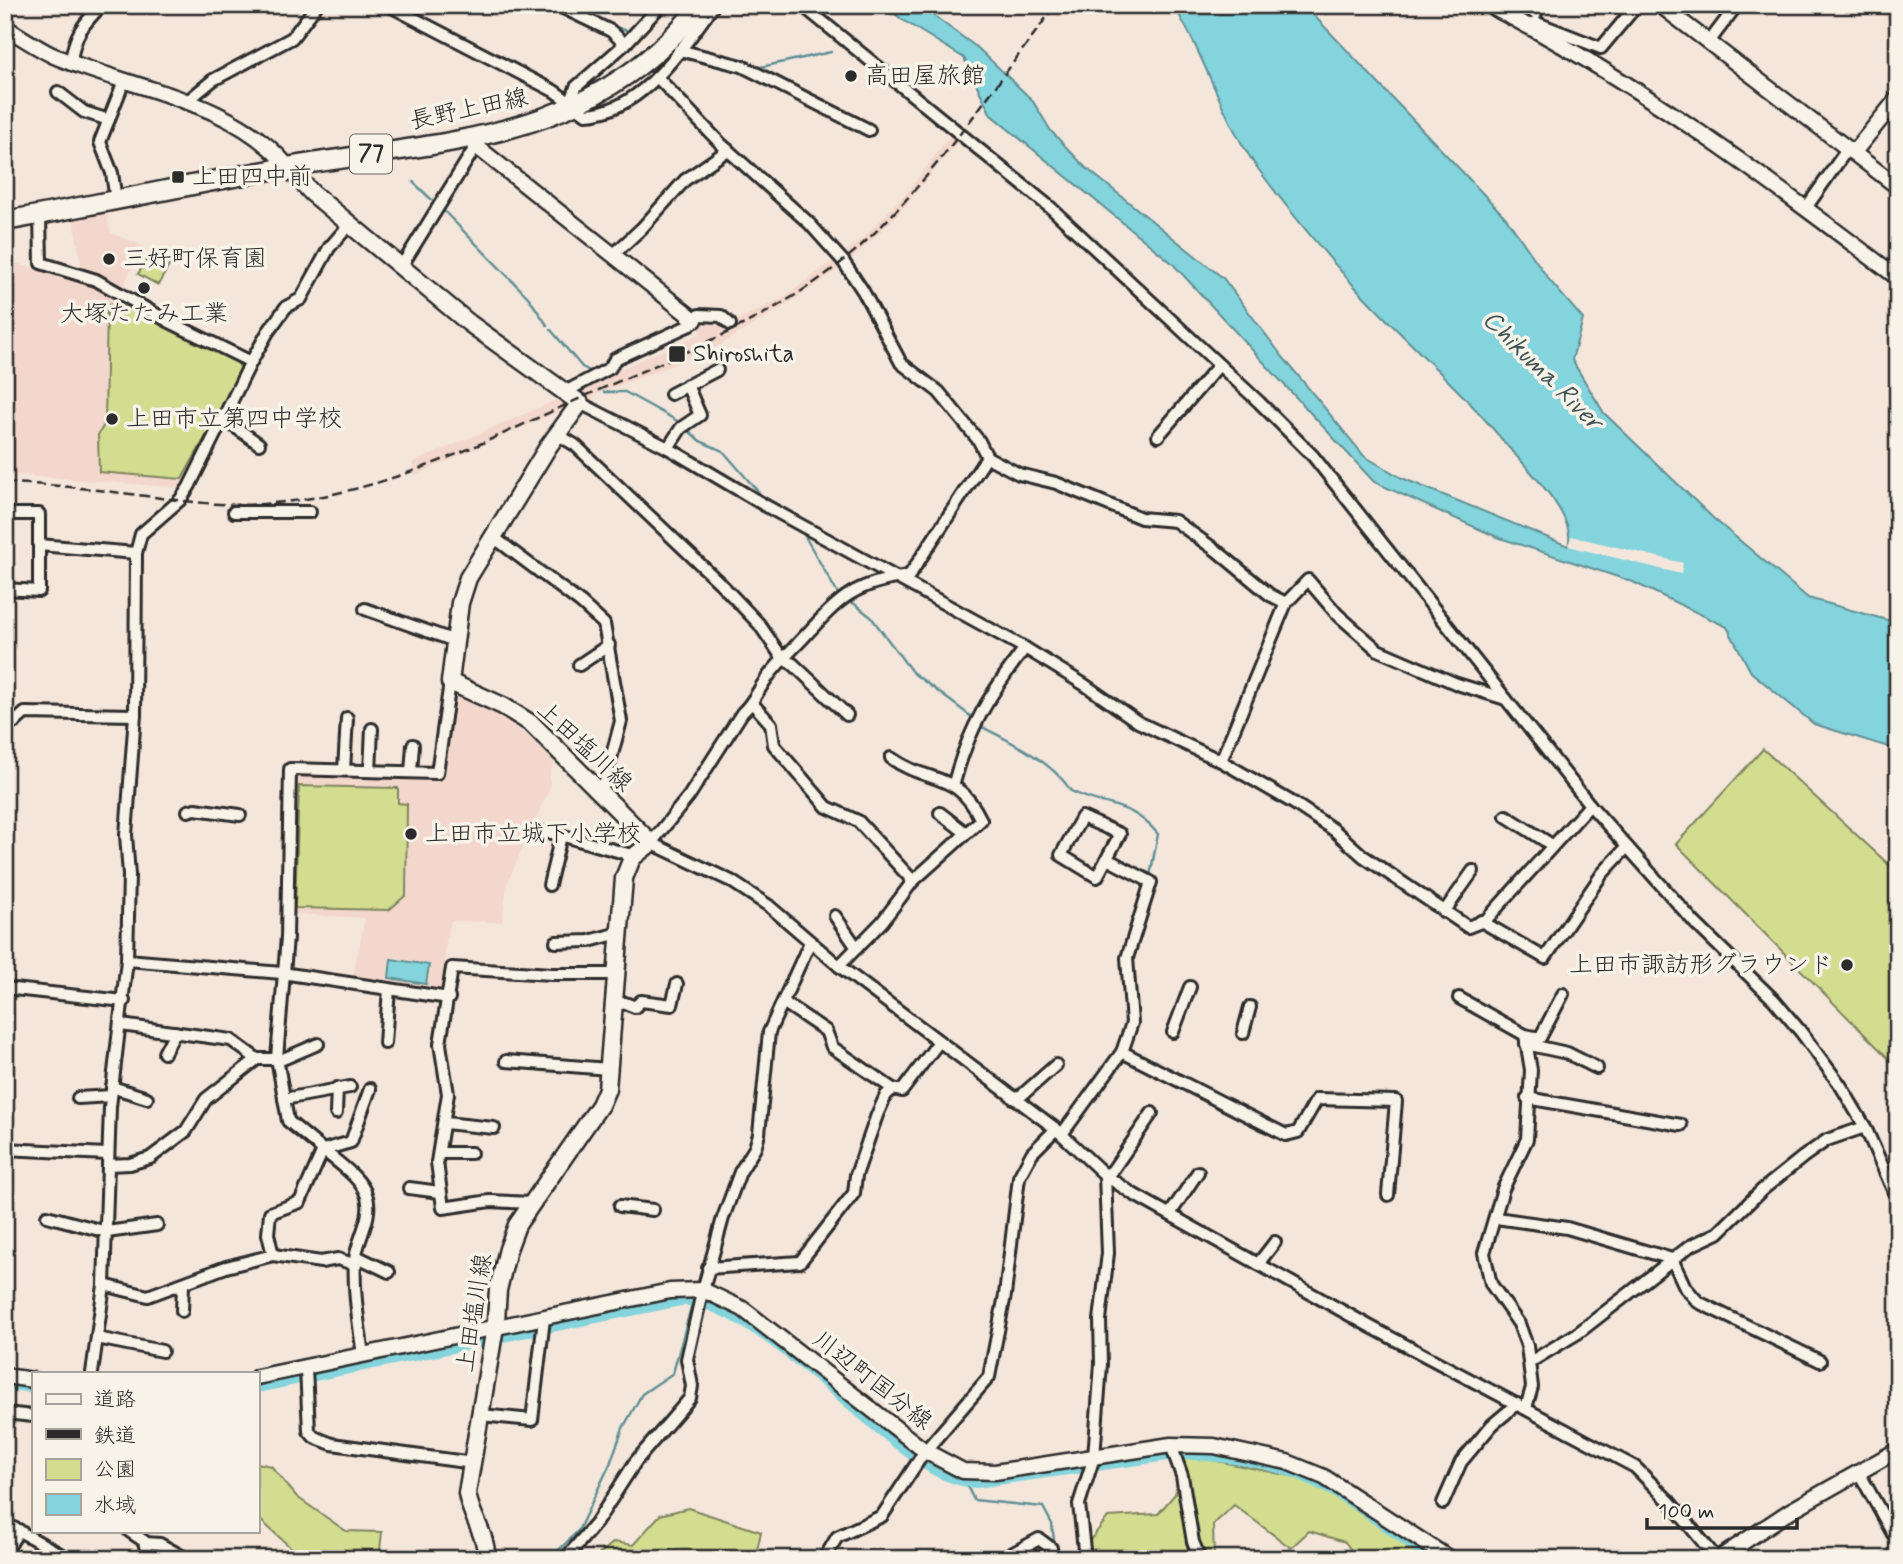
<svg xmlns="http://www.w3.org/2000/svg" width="1903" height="1564" viewBox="0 0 1903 1564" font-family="Mynerve,'Klee One',sans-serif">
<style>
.built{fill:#f3d7cc}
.green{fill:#d2dd90;stroke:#7e845e;stroke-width:2}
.water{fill:#83d4dc;stroke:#609095;stroke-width:2}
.pier{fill:#f5e6db}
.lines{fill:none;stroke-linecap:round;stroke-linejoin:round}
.stream{stroke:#609095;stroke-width:2.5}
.canal{stroke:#83d4dc;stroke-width:10}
.minor-casing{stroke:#2b2b2b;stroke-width:16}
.tertiary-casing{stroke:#2b2b2b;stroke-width:19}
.secondary-casing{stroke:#2b2b2b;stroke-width:21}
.primary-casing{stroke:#2b2b2b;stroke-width:23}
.minor{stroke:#f7f3e8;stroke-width:10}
.tertiary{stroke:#f7f3e8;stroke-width:14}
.secondary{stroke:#f7f3e8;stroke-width:16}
.primary{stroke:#f7f3e8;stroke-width:18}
.rail{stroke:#2b2b2b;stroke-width:2.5;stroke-dasharray:10 5;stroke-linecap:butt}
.poi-dot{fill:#2b2b2b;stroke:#f7f3e8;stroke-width:2.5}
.labels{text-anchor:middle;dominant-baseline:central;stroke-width:7;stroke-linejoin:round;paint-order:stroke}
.shield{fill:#f7f3e8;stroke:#686764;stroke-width:2}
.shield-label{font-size:23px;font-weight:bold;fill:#2b2b2b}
.poi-label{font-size:24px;fill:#2b2b2b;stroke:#f7f3e8;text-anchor:start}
.street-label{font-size:24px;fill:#2b2b2b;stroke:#f7f3e8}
.water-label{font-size:26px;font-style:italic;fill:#415557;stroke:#f7f3e8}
</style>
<rect width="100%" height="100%" fill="#f5e6db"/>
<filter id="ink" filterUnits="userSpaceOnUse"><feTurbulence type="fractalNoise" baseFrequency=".0143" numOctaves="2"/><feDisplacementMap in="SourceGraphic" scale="14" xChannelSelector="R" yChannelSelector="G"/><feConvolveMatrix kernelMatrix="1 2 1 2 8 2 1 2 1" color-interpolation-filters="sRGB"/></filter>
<g filter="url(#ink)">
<g class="built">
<path d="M 1864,5 L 1898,5 L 1898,41 L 1882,11 Z"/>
<path d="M 952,133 L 960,139 L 900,212 L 849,262 L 788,304 L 712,350 L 596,394 L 589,404 L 582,401 L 416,475 L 412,463 L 584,388 L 618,367 L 620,369 L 701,333 L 698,326 L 702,316 L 721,317 L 729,324 L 783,298 L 862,239 L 908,191 Z"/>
<path d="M 106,209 L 111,233 L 144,246 L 122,288 L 98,276 L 82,272 L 73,215 Z"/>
<path d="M 9,262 L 95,283 L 248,364 L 183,488 L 5,474 L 5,266 Z"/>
<path d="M 453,693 L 498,713 L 556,759 L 550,772 L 550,787 L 508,881 L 502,922 L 451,921 L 445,946 L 446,993 L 352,980 L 365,918 L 291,914 L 294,772 L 441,776 Z"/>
</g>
<g class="green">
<path d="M 151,253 L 170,264 L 158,285 L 138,274 Z"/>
<path d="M 119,303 L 237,362 L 242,371 L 182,479 L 99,472 L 98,435 L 105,423 L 107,305 Z"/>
<path d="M 1763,749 L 1898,873 L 1898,1058 L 1893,1063 L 1676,844 Z"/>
<path d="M 299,786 L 398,788 L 398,803 L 407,804 L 406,895 L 389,910 L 295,908 Z"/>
<path d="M 1197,1457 L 1301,1478 L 1339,1498 L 1428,1559 L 1358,1559 L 1345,1542 L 1309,1531 L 1291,1548 L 1234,1505 L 1213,1525 L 1214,1559 L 1088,1559 L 1088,1543 L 1108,1517 L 1158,1514 L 1175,1494 L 1182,1458 Z"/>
<path d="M 257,1463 L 271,1466 L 297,1497 L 346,1531 L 382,1532 L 379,1559 L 300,1556 L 257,1517 Z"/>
<path d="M 688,1508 L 761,1532 L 755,1559 L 729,1554 L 722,1559 L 593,1559 L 614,1542 L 633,1545 L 660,1515 Z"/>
</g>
<g class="water">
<path d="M 885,5 L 919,5 L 979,49 L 1032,100 L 1051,131 L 1085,167 L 1223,278 L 1282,356 L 1364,456 L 1402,478 L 1568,546 C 1578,515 1523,465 1504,442 C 1456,383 1397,334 1346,277 C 1317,244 1288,209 1262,174 C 1224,126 1207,58 1173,5 L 1304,5 L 1506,218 L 1550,281 L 1583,319 L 1572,360 L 1604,413 L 1713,518 L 1808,598 L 1898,623 L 1898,750 L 1814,724 L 1751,672 L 1727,627 L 1633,582 L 1497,537 L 1374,482 L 1172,263 L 991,115 L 964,58 L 901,19 Z"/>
<path d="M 391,959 L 429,965 L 426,984 L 389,978 Z"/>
</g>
<path class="pier" d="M 1571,536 L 1683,563 L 1681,574 L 1568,546 Z"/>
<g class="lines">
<g class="stream">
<path d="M 542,5 L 594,30 L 602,31"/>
<path d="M 615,27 L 628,31"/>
<path d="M 756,68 L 831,52"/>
<path d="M 413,182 L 433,201"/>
<path d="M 442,209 L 528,297 L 547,325"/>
<path d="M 551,330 L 582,367 L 592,372"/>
<path d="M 604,392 L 625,392 L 681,423"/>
<path d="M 688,430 L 700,441 L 723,451 L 761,495 L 795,514"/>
<path d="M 803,533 L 838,594"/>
<path d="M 852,602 L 871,617 L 912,672 L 973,718"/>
<path d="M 978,725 C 1010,741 1052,761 1071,791 C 1105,808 1129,800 1158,834 L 1150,876"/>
<path d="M 965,1482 L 974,1500 L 1043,1507 L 1052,1524 L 1055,1548"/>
<path d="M 550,1559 L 578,1531 L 610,1464 L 623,1428 L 642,1394 L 673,1373 L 693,1300"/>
</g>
<g class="canal">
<path d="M 502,1337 L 680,1301 C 739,1296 847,1405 896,1443 C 921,1462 943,1481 976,1483 L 1167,1456"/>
<path d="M 314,1376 L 481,1342"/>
<path d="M 5,1384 L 33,1388"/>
<path d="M 257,1388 L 299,1379"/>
<path d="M 1181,1454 C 1220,1456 1268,1462 1304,1477 C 1350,1497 1391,1531 1432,1559"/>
</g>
<defs>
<g id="minor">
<path d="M 388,5 L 554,91 L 586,114 C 643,112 683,46 714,5"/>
<path d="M 557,5 L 611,31 L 625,44"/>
<path d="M 802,5 L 1051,208 L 1259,402 L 1313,456 L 1590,805 L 1695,923 L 1774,1000 L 1801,1032 L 1841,1086 L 1865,1127 L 1898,1201"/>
<path d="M 1522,5 L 1536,14"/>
<path d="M 1527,25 L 1537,23 L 1601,48 L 1637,5"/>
<path d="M 1709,42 L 1737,5"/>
<path d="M 679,50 L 742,66 L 869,130"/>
<path d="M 71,62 C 74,35 83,24 102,5"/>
<path d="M 657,77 L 721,144 L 809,223 L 843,261 L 863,291 L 901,363 L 939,392 L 979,441 L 987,457 L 1019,474 L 1056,483 L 1141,518 L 1175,521 L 1217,551 L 1270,595 L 1286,603 L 1308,580 L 1337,614 L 1378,650 L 1457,684 L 1506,699"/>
<path d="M 58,92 L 84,112 L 109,120"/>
<path d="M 185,103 L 213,80 L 292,38 L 317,5"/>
<path d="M 570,105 L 576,87 L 625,44 L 661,5"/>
<path d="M 116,200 L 112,173 L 100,142 L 124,81"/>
<path d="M 1806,208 L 1848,148"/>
<path d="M 40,215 L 41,263 L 96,280 L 168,321 L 251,362 L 189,487 L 180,500 L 141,534 L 136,553 L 135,715 L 126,835 L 129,875 L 127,960 L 110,1107 L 104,1285 L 92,1373"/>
<path d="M 614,254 L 642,228 L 685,180 L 728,150"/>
<path d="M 401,267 L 476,146 L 475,140"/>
<path d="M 251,362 L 268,332 L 286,307 L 301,299 L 329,248 L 349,225"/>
<path d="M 565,392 L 610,368 L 615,359 L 690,325 L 699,315 L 721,316 L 730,324"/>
<path d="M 671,394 L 717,370"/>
<path d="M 580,403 L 668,448 L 766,506 L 1025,648 L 1085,685 L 1138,722 L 1221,761 L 1295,804 L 1334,830 L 1363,856 L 1468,927 L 1486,920 L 1590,805"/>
<path d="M 224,419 L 259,444"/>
<path d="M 557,434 L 575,445 L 721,584 L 759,624 L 783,659 L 793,664 L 847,715"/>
<path d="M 1158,436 L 1219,365"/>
<path d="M 668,448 L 681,428 L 700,415 L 687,385"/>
<path d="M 987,457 L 909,576 C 854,583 841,597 804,637 C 792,650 778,663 767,678 C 758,690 754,702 742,713 L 689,796 L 651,843 L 731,881 L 769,906 L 839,966 L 1056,1129 L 1105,1175 L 1133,1194 L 1371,1327 L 1635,1467 L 1670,1502 L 1717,1559"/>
<path d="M 234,512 L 310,512"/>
<path d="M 5,514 L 39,514 L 39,591 L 5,589"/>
<path d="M 492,536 L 581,603 L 604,624 L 621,721 L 602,792"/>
<path d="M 39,545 L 136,553"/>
<path d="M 365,609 L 455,641"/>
<path d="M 579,665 L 609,645"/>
<path d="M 752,703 L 771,724 L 774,745 L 827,807 L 858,821 L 913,881"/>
<path d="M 5,722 L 15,722 L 25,713 L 135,715"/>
<path d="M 1221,761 L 1286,603"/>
<path d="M 344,770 L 347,718"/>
<path d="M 370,771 L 372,729"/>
<path d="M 411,772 L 413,745"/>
<path d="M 954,783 C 968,729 991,692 1025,648"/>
<path d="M 188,811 L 195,809 L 240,815"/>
<path d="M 940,813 L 966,833"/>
<path d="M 1506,816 L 1552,845"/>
<path d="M 1082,817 L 1120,834 L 1097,877 L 1061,855 Z"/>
<path d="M 533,832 L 553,833 L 635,856"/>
<path d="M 549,885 L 561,836"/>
<path d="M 1444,912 L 1473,871"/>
<path d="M 835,916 L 857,948"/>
<path d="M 1481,921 L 1545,958 L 1602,874 L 1627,847"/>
<path d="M 556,942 L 589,941 L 619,933"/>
<path d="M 127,960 L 282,973 L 449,998"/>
<path d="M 839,966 L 882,922 L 913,881 L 981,820 C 957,769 928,785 891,758"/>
<path d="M 5,988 L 124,1001"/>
<path d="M 1459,998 L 1525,1035 L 1531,1070 L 1527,1139 L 1503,1189 L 1484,1253 L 1491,1284 L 1519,1324 L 1527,1346 L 1532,1387 L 1526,1408"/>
<path d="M 783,1002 L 826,1031 L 832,1047 L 893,1089 L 902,1091 L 938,1043"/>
<path d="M 616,1005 L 625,1003 L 635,1007 L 641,1001 L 672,1005 L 677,984"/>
<path d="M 121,1025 L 231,1040 L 257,1059 L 283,1059 L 318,1044"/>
<path d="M 1173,1032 L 1190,987"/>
<path d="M 1243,1033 L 1250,1007"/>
<path d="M 1525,1035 L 1540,1038 L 1563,994"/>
<path d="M 385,1043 L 389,989"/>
<path d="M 1526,1044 L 1567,1053 L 1597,1068"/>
<path d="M 1122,1052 L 1286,1135 L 1298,1132 L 1317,1099 L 1396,1101 L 1388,1195"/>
<path d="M 164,1053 L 175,1032"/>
<path d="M 506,1061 L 609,1069"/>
<path d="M 112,1087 L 147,1098"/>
<path d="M 78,1098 L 111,1096"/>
<path d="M 1013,1098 L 1022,1095 L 1056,1065"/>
<path d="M 1527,1098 L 1681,1125"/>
<path d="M 284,1099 L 350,1087"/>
<path d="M 336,1113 L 337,1088"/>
<path d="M 445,1123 L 494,1128"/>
<path d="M 1062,1134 L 1122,1052 L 1132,1023 L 1127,958 L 1151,882 L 1107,859"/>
<path d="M 5,1149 L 107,1154"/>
<path d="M 323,1150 C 337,1162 362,1178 367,1197 C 373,1218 357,1239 355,1260 C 353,1292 359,1324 363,1356"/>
<path d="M 323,1150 L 351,1142 L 370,1089"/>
<path d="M 440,1153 L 471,1153"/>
<path d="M 108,1165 L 130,1164 L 150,1158 L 186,1131 L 206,1099 L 257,1059"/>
<path d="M 409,1188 L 440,1192"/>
<path d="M 531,1203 L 490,1201 L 443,1208 L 437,1162 L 448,1094 L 440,1044 L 452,968 L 552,974 L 616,974"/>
<path d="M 620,1206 L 653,1210"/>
<path d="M 1170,1214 L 1198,1172"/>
<path d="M 47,1216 L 107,1232 L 157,1225"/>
<path d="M 1496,1218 L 1567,1228 L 1672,1259 L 1685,1287 L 1698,1302 L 1820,1361"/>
<path d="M 273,1255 L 321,1262 L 338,1259 L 356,1265"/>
<path d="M 356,1256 L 389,1272"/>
<path d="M 1258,1264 L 1275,1242"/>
<path d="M 708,1268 L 800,1262 L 854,1193 L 856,1175 L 877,1115 L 886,1095 L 893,1089"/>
<path d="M 104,1285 L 148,1296 L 226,1267 L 273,1255 L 268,1234 L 270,1213 L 300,1202 L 323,1150 L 288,1121 L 277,1058 L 287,937 L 290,769 L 437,773 L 450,682"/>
<path d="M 182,1311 L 183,1285"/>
<path d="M 97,1338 L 162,1351"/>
<path d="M 1530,1362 L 1578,1333 L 1690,1246 L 1718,1233 L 1762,1190 L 1803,1157 L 1827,1140 L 1865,1127"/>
<path d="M 306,1368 L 309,1431 L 314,1437 L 332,1444 L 473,1463"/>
<path d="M 5,1413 L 33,1416"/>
<path d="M 481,1415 L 532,1420 L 544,1319"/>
<path d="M 1171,1445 L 1182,1476 L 1193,1542 L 1200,1559"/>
<path d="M 1858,1471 L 1893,1534 L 1898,1536"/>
<path d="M 1443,1503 L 1461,1462 L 1492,1425 L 1517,1404"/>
<path d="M 5,1523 L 69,1559"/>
<path d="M 129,1531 L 144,1541 L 148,1559"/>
<path d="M 145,1543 L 160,1544 L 187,1559"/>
<path d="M 5,1553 L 19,1530"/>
<path d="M 565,1559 L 596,1523 L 636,1461 L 690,1398 L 692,1386 L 687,1359 L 701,1297 L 723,1218 L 740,1172 L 755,1148 L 759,1134 L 769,1032 L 810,942"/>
<path d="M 824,1559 L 837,1537 L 882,1516 L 925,1451 L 989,1377 L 1005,1295 L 1019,1177 L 1032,1153 L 1056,1129"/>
<path d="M 1002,1559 L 1039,1539 L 1051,1548 L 1051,1559"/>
<path d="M 1085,1559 L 1079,1504 L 1094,1457 L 1101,1364 L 1100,1320 L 1108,1253 L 1105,1175 L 1112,1171 L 1152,1113"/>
</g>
<g id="tertiary">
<path d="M 1488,5 C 1634,79 1768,179 1898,278"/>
<path d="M 1660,5 L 1898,187"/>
<path d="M 5,27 C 21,37 36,47 52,55 C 129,89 233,99 288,167"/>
<path d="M 476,146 L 695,320"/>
<path d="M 1854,152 L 1898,98"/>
<path d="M 5,1376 L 33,1380"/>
<path d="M 257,1377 L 670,1291 L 703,1290 L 743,1309 L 925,1451 L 963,1471 L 995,1472 L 1171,1445 L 1214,1446 L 1287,1462 L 1324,1477 L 1450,1559"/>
<path d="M 1718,1559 L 1790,1511 L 1898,1450"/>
</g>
<path id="secondary" d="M 288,167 L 312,193 L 469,323 L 580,403 L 548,447 L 468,578 L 460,603 L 450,682 L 503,706 L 532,724 L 651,843 L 632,858 L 624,878 L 607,1089 L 600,1105 L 517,1225 L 508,1249 L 498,1290 L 496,1321 L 467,1493 C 470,1516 488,1536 486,1559"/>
<path id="primary" d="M 5,221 C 100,204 193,184 287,167 C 445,140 592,143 700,5"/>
</defs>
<use href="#minor" class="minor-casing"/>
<use href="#tertiary" class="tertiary-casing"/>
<use href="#secondary" class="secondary-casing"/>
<use href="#primary" class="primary-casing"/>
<use href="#minor" class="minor"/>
<use href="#tertiary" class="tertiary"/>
<use href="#secondary" class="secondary"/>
<use href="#primary" class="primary"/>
<g class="rail">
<path d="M 1893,5 L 1898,10"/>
<path d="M 5,483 C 53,484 99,490 146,496 C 184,501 225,507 263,504 C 387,495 483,442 594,392 C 689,350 790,313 867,240 C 937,174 997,82 1056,5"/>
</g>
</g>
</g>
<g class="poi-dot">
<circle cx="851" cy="76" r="7"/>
<rect x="171" y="170" width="14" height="14" rx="3.5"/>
<circle cx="109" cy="259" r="7"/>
<circle cx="144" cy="288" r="7"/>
<rect x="668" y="345" width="18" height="18" rx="3.5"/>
<circle cx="112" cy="419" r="7"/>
<circle cx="411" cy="834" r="7"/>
<circle cx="1847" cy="965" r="7"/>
</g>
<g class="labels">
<rect class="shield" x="350" y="134.5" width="42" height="39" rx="5"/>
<g class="shield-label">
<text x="371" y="154">77</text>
</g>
<g class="poi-label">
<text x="865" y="76">高田屋旅館</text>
<text x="192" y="177">上田四中前</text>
<text x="123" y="259">三好町保育園</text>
<text x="144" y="314" text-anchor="middle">大塚たたみ工業</text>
<text x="693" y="354">Shiroshita</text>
<text x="126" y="419">上田市立第四中学校</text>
<text x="425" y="834">上田市立城下小学校</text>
<text x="1833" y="965" text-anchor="end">上田市諏訪形グラウンド</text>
</g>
<g class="street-label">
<text transform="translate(469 110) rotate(-12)">長野上田線</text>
<text transform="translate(584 747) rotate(43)">上田塩川線</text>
<text transform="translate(475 1313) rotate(-81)">上田塩川線</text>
<text transform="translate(872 1381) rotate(38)">川辺町国分線</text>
</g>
<g class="water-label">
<text transform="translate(1542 371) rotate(45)">Chikuma River</text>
</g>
</g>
<rect width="1903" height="1564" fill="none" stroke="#f7f3e8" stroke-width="28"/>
<rect x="14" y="14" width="1875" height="1536" fill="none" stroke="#2b2b2b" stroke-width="2.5" filter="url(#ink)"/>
<rect x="32" y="1372" width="228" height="161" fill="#f7f3e8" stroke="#a5a39c" stroke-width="2"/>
<rect x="46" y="1394" width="35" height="10" fill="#f7f3e8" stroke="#a5a39c" stroke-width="2"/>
<text x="94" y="1406" font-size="21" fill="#2b2b2b">道路</text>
<rect x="46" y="1429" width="35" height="10" fill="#2b2b2b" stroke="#a5a39c" stroke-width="2"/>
<text x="94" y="1442" font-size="21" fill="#2b2b2b">鉄道</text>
<rect x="46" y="1459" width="35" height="21" fill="#d2dd90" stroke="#a5a39c" stroke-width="2"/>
<text x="94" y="1476" font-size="21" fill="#2b2b2b">公園</text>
<rect x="46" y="1494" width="35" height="21" fill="#83d4dc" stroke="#a5a39c" stroke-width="2"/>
<text x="94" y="1512" font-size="21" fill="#2b2b2b">水域</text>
<path d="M1647 1518v10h150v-10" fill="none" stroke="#2b2b2b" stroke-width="3.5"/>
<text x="1658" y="1518" font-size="21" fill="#2b2b2b" stroke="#f7f3e8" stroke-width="5" paint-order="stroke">100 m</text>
</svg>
